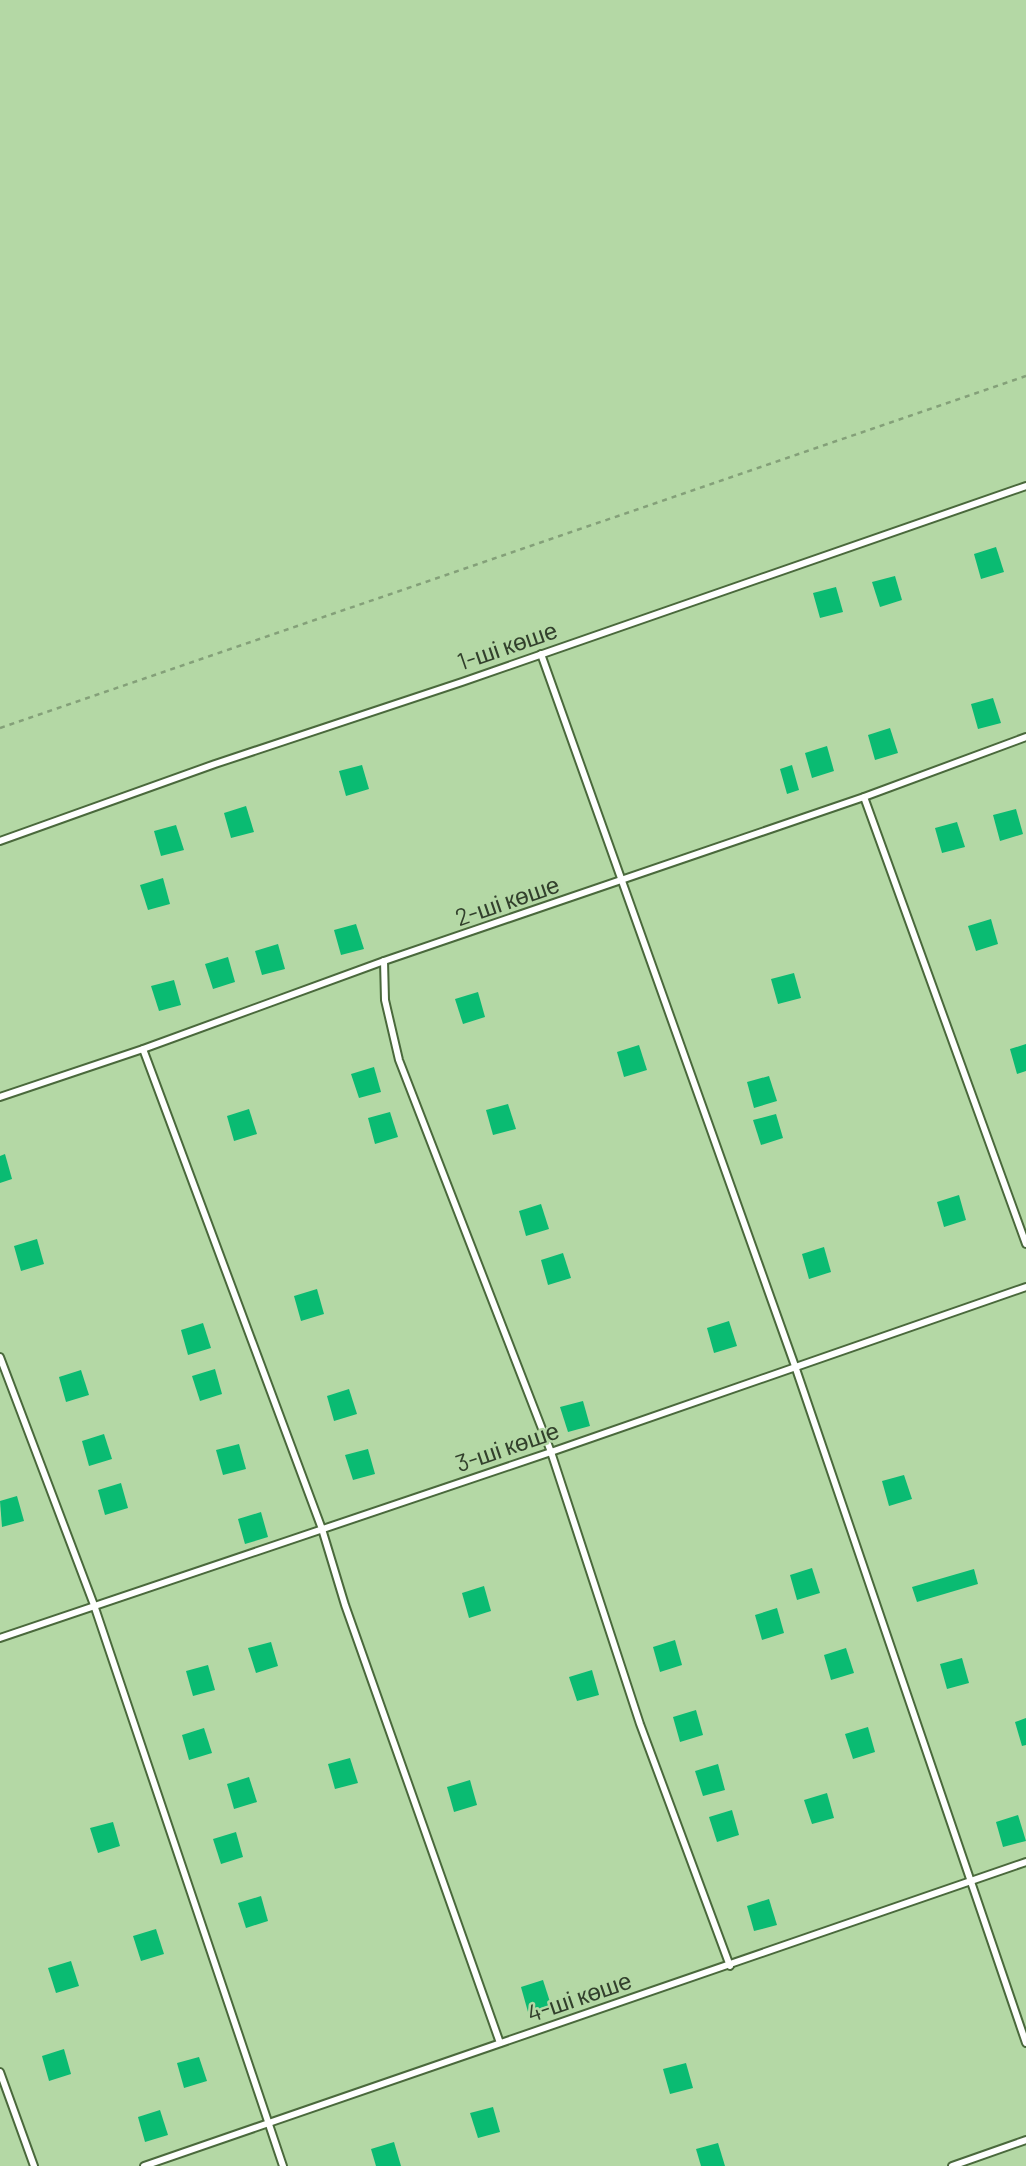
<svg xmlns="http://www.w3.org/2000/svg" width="1026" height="2166" viewBox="0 0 1026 2166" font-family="Barlow,sans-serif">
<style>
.building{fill:#0abb72}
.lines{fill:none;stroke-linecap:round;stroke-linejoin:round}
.lane-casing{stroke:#4a693c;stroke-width:10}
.path{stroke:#84a079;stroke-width:2.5;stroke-dasharray:5 5;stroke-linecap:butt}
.lane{stroke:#fff;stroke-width:6}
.labels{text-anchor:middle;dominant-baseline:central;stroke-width:5;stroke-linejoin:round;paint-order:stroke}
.street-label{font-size:24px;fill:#32402c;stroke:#b4d8a5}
</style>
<rect width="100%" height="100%" fill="#b4d8a5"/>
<g class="building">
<path d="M 996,547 L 1004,572 L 981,579 L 974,554 Z"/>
<path d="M 895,576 L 902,600 L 880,607 L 872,582 Z"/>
<path d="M 836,587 L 843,612 L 820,618 L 813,593 Z"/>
<path d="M 993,698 L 1001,723 L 978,729 L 971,704 Z"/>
<path d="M 890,728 L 898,753 L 875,760 L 868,735 Z"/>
<path d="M 827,746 L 834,771 L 812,778 L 805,753 Z"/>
<path d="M 362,765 L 369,789 L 346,796 L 339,771 Z"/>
<path d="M 792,765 L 799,790 L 787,794 L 780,769 Z"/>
<path d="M 246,806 L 254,832 L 231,838 L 224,813 Z"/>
<path d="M 1016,809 L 1023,834 L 1000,841 L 993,815 Z"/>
<path d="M 957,822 L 965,847 L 942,853 L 935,828 Z"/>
<path d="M 176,825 L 184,850 L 161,856 L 154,831 Z"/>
<path d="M 163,878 L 170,904 L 148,910 L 140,885 Z"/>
<path d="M 991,919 L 998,944 L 976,951 L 968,926 Z"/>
<path d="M 356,924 L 364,949 L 341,955 L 334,930 Z"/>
<path d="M 278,944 L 285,969 L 262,975 L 255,951 Z"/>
<path d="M 228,957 L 235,982 L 213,989 L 205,964 Z"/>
<path d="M 794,973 L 801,998 L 778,1004 L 771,979 Z"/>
<path d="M 174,980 L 181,1005 L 159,1011 L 151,986 Z"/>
<path d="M 478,992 L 485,1017 L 463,1024 L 455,999 Z"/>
<path d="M 1026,1044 L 1026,1071 L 1017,1074 L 1010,1049 Z"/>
<path d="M 639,1045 L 647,1070 L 624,1077 L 617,1052 Z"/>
<path d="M 374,1067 L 381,1092 L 359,1098 L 351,1074 Z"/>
<path d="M 769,1076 L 777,1101 L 754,1108 L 747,1082 Z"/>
<path d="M 508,1104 L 516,1129 L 493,1135 L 486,1110 Z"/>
<path d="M 249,1109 L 257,1134 L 234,1141 L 227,1116 Z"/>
<path d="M 390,1112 L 398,1137 L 375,1144 L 368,1118 Z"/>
<path d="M 776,1114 L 783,1138 L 761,1145 L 753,1120 Z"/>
<path d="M 5,1154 L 12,1179 L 0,1183 L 0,1156 Z"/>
<path d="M 959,1195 L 966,1220 L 944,1227 L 937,1202 Z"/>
<path d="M 541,1204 L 549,1229 L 526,1236 L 519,1211 Z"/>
<path d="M 37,1239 L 44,1264 L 21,1271 L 14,1246 Z"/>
<path d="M 824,1247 L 831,1272 L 809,1279 L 802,1254 Z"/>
<path d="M 563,1253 L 571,1278 L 548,1285 L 541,1260 Z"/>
<path d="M 317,1289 L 324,1314 L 301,1321 L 294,1296 Z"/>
<path d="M 729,1321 L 737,1346 L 714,1353 L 707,1328 Z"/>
<path d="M 203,1323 L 211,1348 L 188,1355 L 181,1330 Z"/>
<path d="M 215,1369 L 222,1394 L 200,1401 L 192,1376 Z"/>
<path d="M 81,1370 L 89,1395 L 66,1402 L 59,1377 Z"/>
<path d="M 349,1389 L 357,1414 L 334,1421 L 327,1396 Z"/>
<path d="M 583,1401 L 590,1426 L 568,1432 L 560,1407 Z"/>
<path d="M 104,1434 L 112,1459 L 89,1466 L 82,1441 Z"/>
<path d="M 239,1444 L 246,1469 L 223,1475 L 216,1450 Z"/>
<path d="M 368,1449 L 375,1474 L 353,1480 L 345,1455 Z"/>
<path d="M 904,1475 L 912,1499 L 889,1506 L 882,1481 Z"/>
<path d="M 121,1483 L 128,1508 L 105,1515 L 98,1490 Z"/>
<path d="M 17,1496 L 24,1521 L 2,1527 L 0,1501 Z"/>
<path d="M 261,1512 L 268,1537 L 245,1544 L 238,1519 Z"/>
<path d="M 812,1568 L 820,1593 L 797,1600 L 790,1575 Z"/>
<path d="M 974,1569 L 978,1584 L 917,1602 L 912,1587 Z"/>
<path d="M 484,1586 L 491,1611 L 469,1618 L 462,1593 Z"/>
<path d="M 777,1608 L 784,1633 L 762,1640 L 755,1615 Z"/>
<path d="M 675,1640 L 682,1665 L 660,1672 L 653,1647 Z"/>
<path d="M 271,1642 L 278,1666 L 256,1673 L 248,1648 Z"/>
<path d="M 846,1648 L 854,1673 L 831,1680 L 824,1655 Z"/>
<path d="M 962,1658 L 969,1683 L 947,1689 L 940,1664 Z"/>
<path d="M 208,1665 L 215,1690 L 193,1696 L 186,1671 Z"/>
<path d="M 592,1670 L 599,1695 L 577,1701 L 569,1677 Z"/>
<path d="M 696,1710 L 703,1735 L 680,1742 L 673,1717 Z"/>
<path d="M 1026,1718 L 1026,1745 L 1022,1746 L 1015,1722 Z"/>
<path d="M 868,1727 L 875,1752 L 853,1759 L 845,1734 Z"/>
<path d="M 204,1728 L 212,1753 L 189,1760 L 182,1735 Z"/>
<path d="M 350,1758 L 358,1783 L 335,1789 L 328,1764 Z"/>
<path d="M 718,1764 L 725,1790 L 703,1796 L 695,1771 Z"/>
<path d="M 249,1777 L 257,1802 L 234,1809 L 227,1784 Z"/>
<path d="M 470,1780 L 477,1805 L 454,1812 L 447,1787 Z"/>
<path d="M 827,1793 L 834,1818 L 812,1824 L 804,1800 Z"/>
<path d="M 732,1810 L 739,1835 L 717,1842 L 709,1817 Z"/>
<path d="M 1018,1815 L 1026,1841 L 1003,1847 L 996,1822 Z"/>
<path d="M 113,1822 L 120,1846 L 98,1853 L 90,1828 Z"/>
<path d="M 236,1832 L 243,1857 L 221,1864 L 213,1839 Z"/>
<path d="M 261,1896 L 268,1921 L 246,1928 L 238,1903 Z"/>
<path d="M 769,1899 L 777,1925 L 754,1931 L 747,1906 Z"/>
<path d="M 156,1929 L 164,1954 L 141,1961 L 133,1936 Z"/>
<path d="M 71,1961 L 79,1986 L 56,1993 L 48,1968 Z"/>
<path d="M 543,1980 L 551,2005 L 528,2012 L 521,1987 Z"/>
<path d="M 64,2049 L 71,2074 L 49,2081 L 42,2056 Z"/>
<path d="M 199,2057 L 207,2081 L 184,2088 L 177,2063 Z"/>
<path d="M 686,2063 L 693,2088 L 670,2094 L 663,2069 Z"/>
<path d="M 493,2107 L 500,2132 L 478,2138 L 470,2113 Z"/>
<path d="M 160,2110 L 168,2135 L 145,2142 L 138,2117 Z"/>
<path d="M 394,2142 L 401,2166 L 376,2166 L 371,2149 Z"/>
<path d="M 718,2143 L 725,2166 L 701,2166 L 696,2149 Z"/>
</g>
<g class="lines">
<defs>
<g id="lane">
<path d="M 541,654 L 795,1366 L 1026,2043"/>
<path d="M 864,797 L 1026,1244"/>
<path d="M 0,841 L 215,764 L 462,682 L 1026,486"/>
<path d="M 384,961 L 385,1000 L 399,1060 L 551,1452 L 640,1724 L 730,1966"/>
<path d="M 143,1049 L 322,1529 L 345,1605 L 500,2043"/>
<path d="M 0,1097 L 143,1049 L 384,961 L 864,797 L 1026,737"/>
<path d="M 0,1357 L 94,1605 L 283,2166"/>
<path d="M 0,1638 L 551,1452 L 1026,1287"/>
<path d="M 0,2072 L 34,2166"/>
<path d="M 144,2166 L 1026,1862"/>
<path d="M 952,2166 L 1026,2140"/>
</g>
</defs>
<use href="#lane" class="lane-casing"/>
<path class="path" d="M 0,728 L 1026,376"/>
<use href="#lane" class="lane"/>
</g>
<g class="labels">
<g class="street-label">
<text transform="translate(507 645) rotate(-19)">1-ші көше</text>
<text transform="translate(507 900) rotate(-19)">2-ші көше</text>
<text transform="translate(507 1446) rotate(-19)">3-ші көше</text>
<text transform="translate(579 1996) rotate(-19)">4-ші көше</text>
</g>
</g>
</svg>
